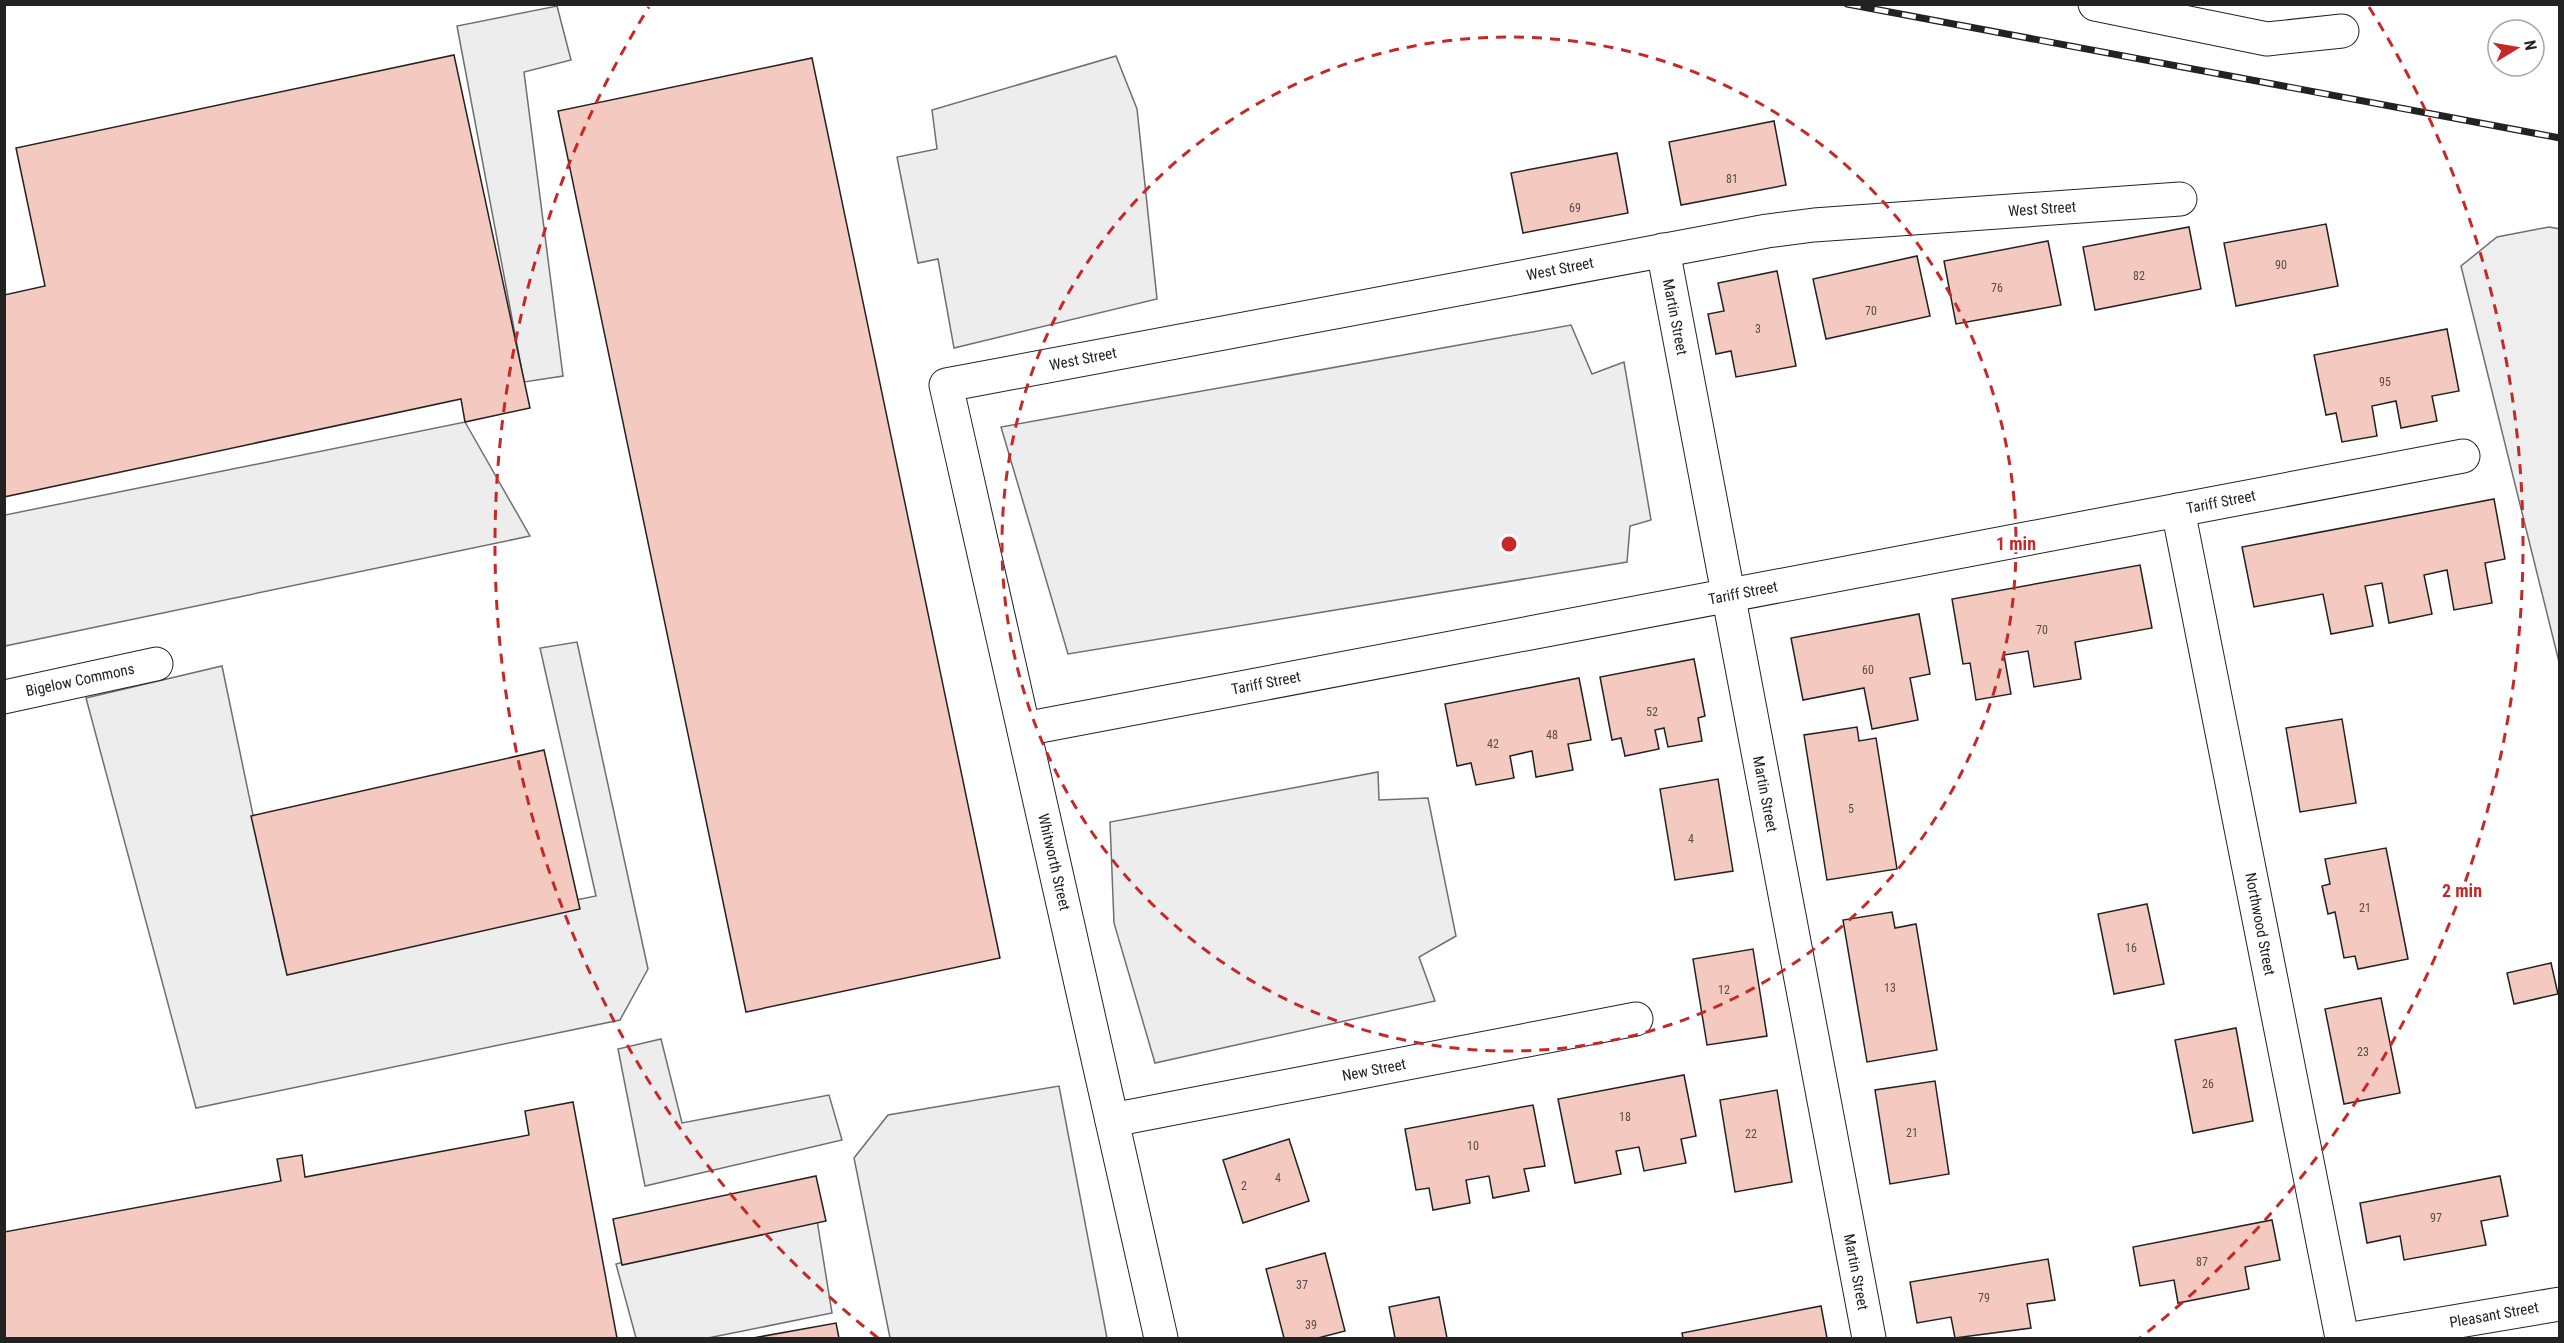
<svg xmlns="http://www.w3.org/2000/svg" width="2564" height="1343" viewBox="0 0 2564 1343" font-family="'Roboto Condensed',sans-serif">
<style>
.green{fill:#eee;stroke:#6f6f6f;stroke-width:1.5}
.parking{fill:#ededed;stroke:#6f6f6f;stroke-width:1.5}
.building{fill:#f3c9c0;stroke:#222;stroke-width:1.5}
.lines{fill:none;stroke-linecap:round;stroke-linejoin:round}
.minor-casing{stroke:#222;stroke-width:35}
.minor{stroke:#fff;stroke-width:33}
.rail-casing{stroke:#222;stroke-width:7}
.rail{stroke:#fff;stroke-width:4.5;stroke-dasharray:14;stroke-linecap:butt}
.ring{fill:none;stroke:#c62828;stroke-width:3;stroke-dasharray:10 8}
.labels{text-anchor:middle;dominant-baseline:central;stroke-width:4.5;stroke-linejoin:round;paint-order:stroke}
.number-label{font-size:12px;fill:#564c4a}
.street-label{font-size:15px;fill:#222;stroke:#fff}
.centre{fill:#c62828;stroke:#fff;stroke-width:3}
.ring-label{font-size:18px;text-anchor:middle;font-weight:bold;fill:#c62828;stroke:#fff;stroke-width:4.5;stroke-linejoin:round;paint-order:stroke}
</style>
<rect width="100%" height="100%" fill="#fff"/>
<path class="green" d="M 2549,227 L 2560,229 L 2559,662 L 2461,266 L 2497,237 Z"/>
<g class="parking">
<path d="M 557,6 L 571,60 L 524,72 L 563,376 L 524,382 L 457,26 Z"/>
<path d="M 1116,56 L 1137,109 L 1157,299 L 954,348 L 938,259 L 918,263 L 897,157 L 937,149 L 932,110 Z"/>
<path d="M 1571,325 L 1592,374 L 1624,362 L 1651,520 L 1630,526 L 1627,562 L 1068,654 L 1001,427 Z"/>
<path d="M 465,422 L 530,536 L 5,646 L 5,515 Z"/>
<path d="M 577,642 L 648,969 L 620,1020 L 196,1108 L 86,698 L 222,666 L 283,959 L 596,896 L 540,648 Z"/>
<path d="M 1378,772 L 1379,800 L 1428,798 L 1456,936 L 1419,957 L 1435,1001 L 1155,1063 L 1114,923 L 1110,822 Z"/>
<path d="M 661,1039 L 682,1123 L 829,1095 L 842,1140 L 645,1186 L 618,1049 Z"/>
<path d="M 1059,1086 L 1107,1338 L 890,1338 L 854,1158 L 888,1115 Z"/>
<path d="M 816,1214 L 832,1313 L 708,1338 L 636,1338 L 616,1264 Z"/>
</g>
<g class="building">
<path d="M 454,55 L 530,408 L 465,422 L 461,399 L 4,497 L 4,295 L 45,286 L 16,148 Z"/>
<path d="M 812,58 L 1000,958 L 746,1012 L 558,111 Z"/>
<path d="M 1774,121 L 1786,185 L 1681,205 L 1669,142 Z"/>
<path d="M 1617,153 L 1628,213 L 1523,233 L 1511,173 Z"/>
<path d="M 2326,224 L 2338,286 L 2236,306 L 2224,243 Z"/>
<path d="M 2189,227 L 2201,289 L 2095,310 L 2083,247 Z"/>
<path d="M 2048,241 L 2061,305 L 1956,324 L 1944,261 Z"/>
<path d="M 1917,256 L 1930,316 L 1826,339 L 1813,279 Z"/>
<path d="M 1777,271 L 1796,366 L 1736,377 L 1731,351 L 1716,354 L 1708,314 L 1724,311 L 1718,283 Z"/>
<path d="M 2447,329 L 2459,391 L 2432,396 L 2437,421 L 2401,428 L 2396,401 L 2372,406 L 2377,436 L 2342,442 L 2336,413 L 2326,415 L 2314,355 Z"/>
<path d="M 2494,499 L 2505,559 L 2485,563 L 2492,603 L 2454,610 L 2447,570 L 2424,575 L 2432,614 L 2389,623 L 2382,583 L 2365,586 L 2373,626 L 2331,634 L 2323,594 L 2254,607 L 2242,547 Z"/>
<path d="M 2140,565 L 2152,628 L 2075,642 L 2081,679 L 2034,687 L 2028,651 L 2004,655 L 2011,694 L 1976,700 L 1970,663 L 1963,664 L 1952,599 Z"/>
<path d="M 1919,614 L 1930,674 L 1910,678 L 1918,720 L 1872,729 L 1864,688 L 1803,700 L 1791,638 Z"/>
<path d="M 1694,659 L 1705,716 L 1698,718 L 1702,741 L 1668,747 L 1664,728 L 1655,730 L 1659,749 L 1625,756 L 1621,738 L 1612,740 L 1600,677 Z"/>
<path d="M 1579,678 L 1591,740 L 1568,744 L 1573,770 L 1536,777 L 1532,751 L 1510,756 L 1514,778 L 1476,785 L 1471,763 L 1457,766 L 1445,704 Z"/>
<path d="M 2342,719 L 2356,803 L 2300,812 L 2286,728 Z"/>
<path d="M 1857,727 L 1859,741 L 1876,738 L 1897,869 L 1827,880 L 1804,735 Z"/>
<path d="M 544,750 L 580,909 L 287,975 L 251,816 Z"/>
<path d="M 1718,779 L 1733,871 L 1675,880 L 1660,789 Z"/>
<path d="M 2386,848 L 2408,959 L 2358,969 L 2355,956 L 2344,958 L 2335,912 L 2328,914 L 2322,886 L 2330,884 L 2325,859 Z"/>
<path d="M 2147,904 L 2164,984 L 2114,994 L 2098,914 Z"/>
<path d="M 1892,912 L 1895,928 L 1916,924 L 1937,1050 L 1867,1062 L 1843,920 Z"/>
<path d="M 1753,949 L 1767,1036 L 1707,1045 L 1693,959 Z"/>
<path d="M 2551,963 L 2558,994 L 2514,1004 L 2507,973 Z"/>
<path d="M 2381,998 L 2400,1093 L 2344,1104 L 2325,1009 Z"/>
<path d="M 2236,1028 L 2253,1121 L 2193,1133 L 2175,1040 Z"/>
<path d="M 1684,1075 L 1696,1136 L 1681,1139 L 1686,1163 L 1644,1171 L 1639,1147 L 1616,1151 L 1621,1174 L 1575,1183 L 1558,1099 Z"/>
<path d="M 1935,1081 L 1949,1174 L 1890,1184 L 1875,1090 Z"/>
<path d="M 1777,1090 L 1792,1182 L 1735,1192 L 1720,1100 Z"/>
<path d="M 573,1102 L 617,1338 L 4,1338 L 4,1232 L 281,1181 L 277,1159 L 302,1155 L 305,1177 L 529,1135 L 525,1111 Z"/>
<path d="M 1533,1105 L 1545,1166 L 1524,1169 L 1529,1191 L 1493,1198 L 1489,1176 L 1466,1180 L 1470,1203 L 1433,1210 L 1429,1188 L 1416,1190 L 1405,1129 Z"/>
<path d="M 1289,1139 L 1309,1201 L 1243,1223 L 1223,1160 Z"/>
<path d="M 816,1176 L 826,1221 L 622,1265 L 613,1219 Z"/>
<path d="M 2500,1176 L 2508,1216 L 2481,1221 L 2486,1245 L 2404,1260 L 2400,1236 L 2367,1243 L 2360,1203 Z"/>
<path d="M 2272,1220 L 2280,1260 L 2245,1267 L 2249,1289 L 2178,1303 L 2174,1280 L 2140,1286 L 2133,1247 Z"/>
<path d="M 1325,1253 L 1345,1331 L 1318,1338 L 1284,1338 L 1266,1269 Z"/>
<path d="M 2048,1259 L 2055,1300 L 2027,1304 L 2031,1328 L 1955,1338 L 1951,1317 L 1917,1323 L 1910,1282 Z"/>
<path d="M 1439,1297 L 1447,1338 L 1395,1338 L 1389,1307 Z"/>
<path d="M 1821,1306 L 1827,1338 L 1683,1338 L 1682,1333 Z"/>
<path d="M 836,1323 L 839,1338 L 753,1338 Z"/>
</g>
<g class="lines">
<defs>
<g id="minor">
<path d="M 2095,4 L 2267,39 L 2342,31"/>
<path d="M 1663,250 L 1869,1338"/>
<path d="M 2178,510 L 2342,1338"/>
<path d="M 4,697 L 156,664"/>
<path d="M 1024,729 L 2463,456"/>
<path d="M 1112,1120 L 1636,1019"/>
<path d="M 1161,1338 L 946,385 L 1767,231 L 1814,225 L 2180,199"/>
<path d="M 2358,1338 L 2560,1304"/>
</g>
</defs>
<use href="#minor" class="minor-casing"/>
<use href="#minor" class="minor"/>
<defs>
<path id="rail" d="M 1847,4 L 2560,138"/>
</defs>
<use href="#rail" class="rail-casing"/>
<use href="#rail" class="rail"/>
</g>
<g class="ring">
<circle cx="1509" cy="544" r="507"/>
<path d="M878 1338A1014 1014 0 0 1 649 7M2369 7A1014 1014 0 0 1 2140 1338"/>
</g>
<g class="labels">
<g class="number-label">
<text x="1732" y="179">81</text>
<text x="1575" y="208">69</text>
<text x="2281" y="265">90</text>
<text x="2139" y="276">82</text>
<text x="1997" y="288">76</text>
<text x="1871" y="311">70</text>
<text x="1758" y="329">3</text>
<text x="2385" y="382">95</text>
<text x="2042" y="630">70</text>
<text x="1868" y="670">60</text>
<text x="1652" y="712">52</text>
<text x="1552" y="735">48</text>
<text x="1493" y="744">42</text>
<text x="1851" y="809">5</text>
<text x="1691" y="839">4</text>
<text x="2365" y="908">21</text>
<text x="2131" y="948">16</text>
<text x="1890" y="988">13</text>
<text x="1724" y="990">12</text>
<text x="2363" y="1052">23</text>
<text x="2208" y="1084">26</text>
<text x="1625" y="1117">18</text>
<text x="1912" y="1133">21</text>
<text x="1751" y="1134">22</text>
<text x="1473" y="1146">10</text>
<text x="1278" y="1178">4</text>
<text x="1244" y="1186">2</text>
<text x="2436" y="1218">97</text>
<text x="2202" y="1262">87</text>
<text x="1302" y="1285">37</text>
<text x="1984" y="1298">79</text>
<text x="1311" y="1325">39</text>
</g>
<g class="street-label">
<text transform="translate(2042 209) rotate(-4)">West Street</text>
<text transform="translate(1560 269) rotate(-11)">West Street</text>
<text transform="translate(1675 317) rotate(79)">Martin Street</text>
<text transform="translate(1083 359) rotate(-11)">West Street</text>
<text transform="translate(2221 502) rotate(-11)">Tariff Street</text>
<text transform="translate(1743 593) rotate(-11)">Tariff Street</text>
<text transform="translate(80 680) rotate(-12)">Bigelow Commons</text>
<text transform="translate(1266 683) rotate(-11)">Tariff Street</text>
<text transform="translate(1765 794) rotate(79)">Martin Street</text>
<text transform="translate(1054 862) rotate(77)">Whitworth Street</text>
<text transform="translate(2260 924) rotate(79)">Northwood Street</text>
<text transform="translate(1374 1070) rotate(-11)">New Street</text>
<text transform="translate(1856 1272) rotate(79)">Martin Street</text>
<text transform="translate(2494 1315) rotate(-10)">Pleasant Street</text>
</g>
</g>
<circle cx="1509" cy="544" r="9" class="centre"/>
<g class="ring-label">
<text x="2016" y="550">1 min</text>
<text x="2462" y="897">2 min</text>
</g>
<rect width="2564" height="1343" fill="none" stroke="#222222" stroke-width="12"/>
<g transform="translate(2516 48) rotate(79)"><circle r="28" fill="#ffffff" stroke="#a7a7a7" stroke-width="1.5"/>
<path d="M0-4.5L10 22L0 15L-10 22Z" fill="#c62828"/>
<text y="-9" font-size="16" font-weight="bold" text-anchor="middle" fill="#222222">N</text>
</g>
</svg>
